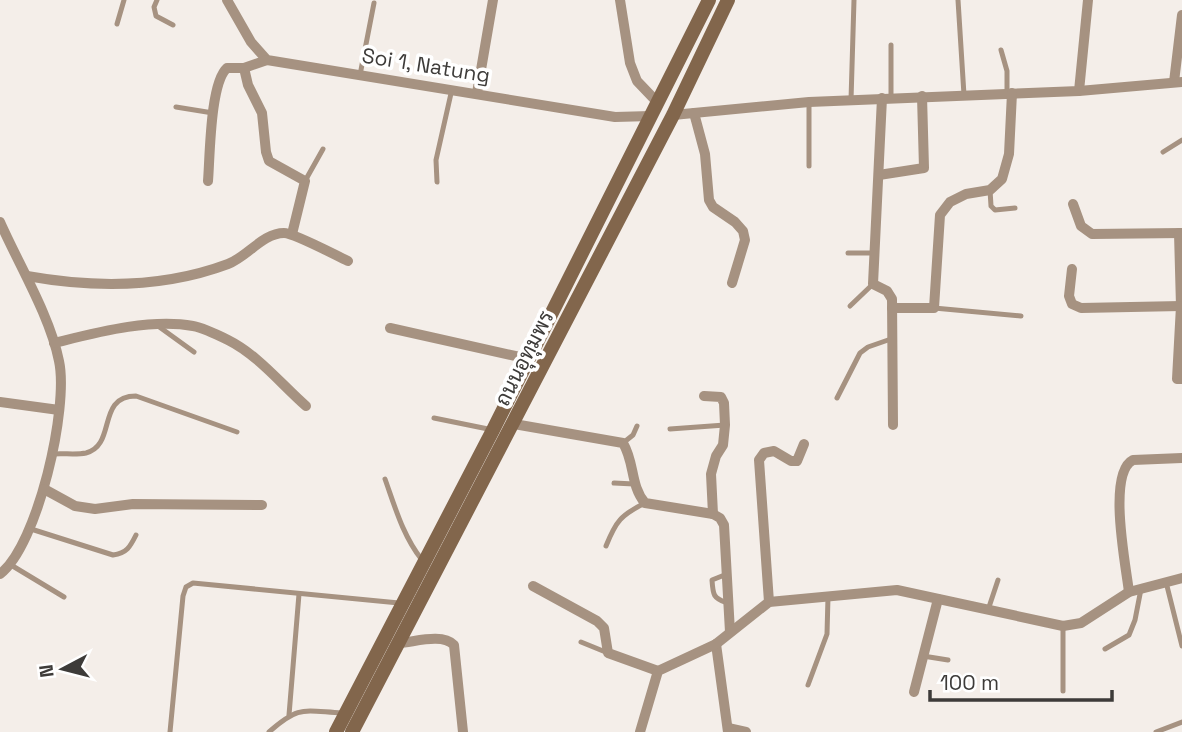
<svg xmlns="http://www.w3.org/2000/svg" width="1182" height="732" viewBox="0 0 1182 732" font-family="'Space Grotesk',Sarabun,sans-serif">
<style>
.lines{fill:none;stroke-linecap:round;stroke-linejoin:round}
.lane{stroke:#a69281;stroke-width:5}
.street{stroke:#a69281;stroke-width:10}
.secondary{stroke:#82664c;stroke-width:14}
.labels{text-anchor:middle;dominant-baseline:central;stroke-width:7;stroke-linejoin:round;paint-order:stroke}
.street-label{font-size:21px;fill:#3d3b39;stroke:#fff}
</style>
<rect width="100%" height="100%" fill="#f4eee9"/>
<g class="lines">
<g class="lane">
<path d="M 157,0 L 154,7 L 156,16 L 173,25"/>
<path d="M 958,0 L 964,95"/>
<path d="M 117,24 L 124,0"/>
<path d="M 891,45 L 891,98"/>
<path d="M 1001,50 L 1007,71 L 1007,93"/>
<path d="M 360,75 L 374,3"/>
<path d="M 851,100 L 854,0"/>
<path d="M 176,107 L 213,113"/>
<path d="M 1163,152 L 1182,140"/>
<path d="M 809,166 L 809,103"/>
<path d="M 305,181 L 323,149"/>
<path d="M 437,182 L 436,160 L 452,89"/>
<path d="M 990,190 L 991,206 L 995,210 L 1015,208"/>
<path d="M 848,253 L 873,253"/>
<path d="M 850,306 L 873,284"/>
<path d="M 934,308 L 1021,316"/>
<path d="M 158,326 L 194,352"/>
<path d="M 837,398 L 860,353 L 868,347 L 891,339"/>
<path d="M 434,418 L 493,430"/>
<path d="M 670,429 L 725,425"/>
<path d="M 623,443 L 633,435 L 637,426"/>
<path d="M 53,454 C 63,453 76,455 86,453 C 117,445 96,396 136,396 L 237,432"/>
<path d="M 385,479 C 395,507 403,536 422,560"/>
<path d="M 614,483 L 634,484"/>
<path d="M 31,529 L 113,555 C 127,553 130,547 136,535"/>
<path d="M 606,546 C 616,521 621,515 645,503"/>
<path d="M 11,565 L 64,597"/>
<path d="M 727,574 L 712,580 C 713,595 713,598 727,603"/>
<path d="M 1166,582 L 1182,646"/>
<path d="M 988,610 L 998,580"/>
<path d="M 1063,626 L 1063,691"/>
<path d="M 581,642 L 608,653"/>
<path d="M 1105,649 L 1129,635 L 1135,620 L 1141,589"/>
<path d="M 923,656 L 948,660"/>
<path d="M 808,685 L 827,634 L 828,597"/>
<path d="M 289,715 L 299,594"/>
<path d="M 170,732 L 183,596 L 186,587 L 193,583 L 399,603"/>
<path d="M 269,732 C 300,705 303,711 342,713"/>
<path d="M 1156,732 L 1182,722"/>
</g>
<g class="street">
<path d="M 227,0 L 251,42 L 267,60 L 615,117 L 651,116"/>
<path d="M 620,0 L 630,63 L 637,81 L 658,103"/>
<path d="M 244,68 L 248,85 L 262,113 L 266,152 L 269,161 L 305,181 L 292,234"/>
<path d="M 1174,82 L 1182,15"/>
<path d="M 1079,91 L 1088,0"/>
<path d="M 477,93 L 493,0"/>
<path d="M 882,98 L 873,284 L 887,291 L 892,299 L 893,425"/>
<path d="M 694,113 L 705,154 L 709,200 L 713,207 L 735,222 L 743,231 L 745,240 L 732,283"/>
<path d="M 673,115 L 809,102 L 1079,91 L 1182,82"/>
<path d="M 879,175 L 924,168 L 922,96"/>
<path d="M 208,181 C 210,157 210,83 227,68 L 244,68 L 267,60"/>
<path d="M 1073,204 L 1081,226 L 1092,234 L 1182,233"/>
<path d="M 0,222 C 19,265 50,316 59,361 C 69,407 38,545 0,574"/>
<path d="M 1179,233 L 1181,306 L 1177,379 L 1182,379"/>
<path d="M 1072,269 L 1069,296 L 1072,304 L 1081,308 L 1181,306"/>
<path d="M 27,276 C 94,288 164,288 228,264 C 247,257 263,233 284,233 C 294,233 335,255 348,261"/>
<path d="M 892,308 L 934,308 L 940,215 L 950,202 L 966,194 L 990,190 L 1002,179 L 1009,154 L 1012,93"/>
<path d="M 390,328 L 529,359"/>
<path d="M 54,343 C 95,333 150,318 193,326 C 204,328 218,335 228,340 C 258,355 281,384 306,406"/>
<path d="M 704,396 L 721,397 L 724,403 L 725,425 L 723,445 L 716,456 L 711,474 L 713,514"/>
<path d="M 0,402 L 59,410"/>
<path d="M 514,424 L 623,443 C 635,463 630,485 645,503 L 713,514 L 720,518 L 724,525 L 730,632"/>
<path d="M 44,489 L 75,506 L 95,509 L 133,504 L 262,505"/>
<path d="M 533,586 L 597,621 L 604,628 L 608,653 L 658,671"/>
<path d="M 1129,592 C 1126,566 1107,473 1133,460 L 1182,458"/>
<path d="M 769,602 L 759,460 L 764,453 L 774,451 L 791,461 L 797,461 L 804,444"/>
<path d="M 399,643 C 415,642 442,633 454,645 L 463,732"/>
<path d="M 716,644 L 728,732"/>
<path d="M 914,692 L 938,599"/>
<path d="M 728,728 L 746,732"/>
<path d="M 640,732 L 658,671 L 716,644 L 769,602 L 897,590 L 1063,626 L 1081,623 L 1129,592 L 1182,578"/>
</g>
<g class="secondary">
<path d="M 336,732 L 493,430 L 709,0"/>
<path d="M 352,732 L 673,115 L 728,0"/>
</g>
</g>
<g class="labels">
<g class="street-label">
<text transform="translate(426 65) rotate(9)">Soi 1, Natung</text>
<text transform="translate(524 358) rotate(-63)">ถนนอุทุมพร</text>
</g>
</g>
<g transform="translate(63 669) rotate(263)" stroke="#ffffff" stroke-width="5" paint-order="stroke">
<path d="M0-5L12 26L0 18L-12 26Z" fill="#3d3b39"/>
<text y="-10" font-size="19" font-weight="bold" text-anchor="middle" fill="#3d3b39">N</text>
</g>
<path d="M930 690v10h182v-10" fill="none" stroke="#3d3b39" stroke-width="3.5"/>
<text x="940" y="690" font-size="21" fill="#3d3b39" stroke="#ffffff" stroke-width="5" paint-order="stroke">100 m</text>
</svg>
